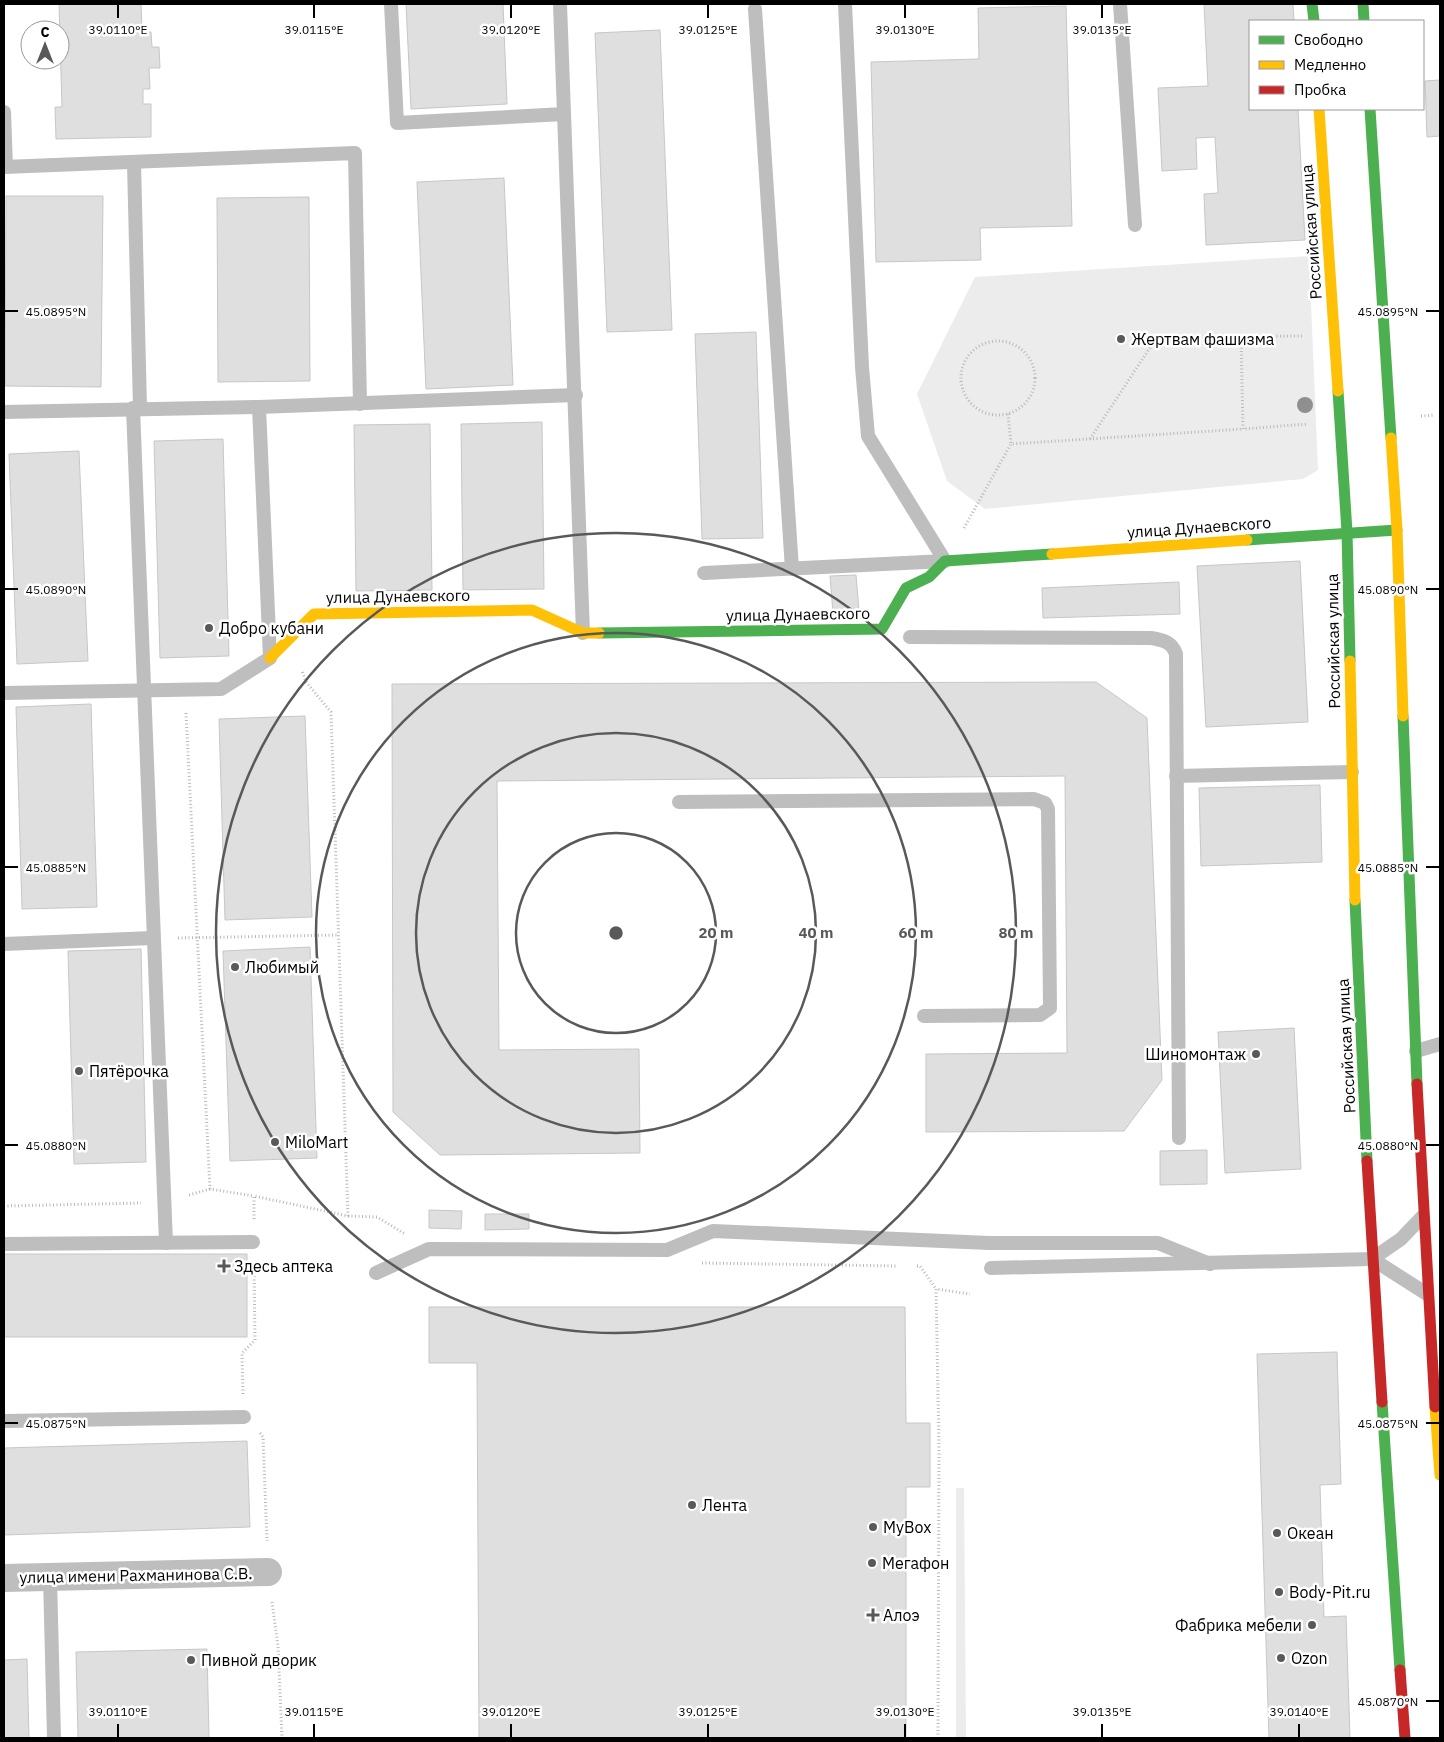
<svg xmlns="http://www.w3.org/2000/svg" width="1444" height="1742" viewBox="0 0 1444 1742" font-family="'IBM Plex Sans',sans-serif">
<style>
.green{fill:#ececec}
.building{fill:#dfdfdf;stroke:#c7c7c7}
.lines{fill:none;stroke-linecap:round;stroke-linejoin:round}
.path{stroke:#b9b9b9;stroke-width:3;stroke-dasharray:1 2.5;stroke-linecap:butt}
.lane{stroke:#bebebe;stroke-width:14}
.street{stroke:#bebebe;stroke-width:28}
.fast{stroke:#4caf50;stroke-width:11}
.slow{stroke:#ffc107;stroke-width:11}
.jam{stroke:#c62828;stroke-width:11}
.tree{fill:#8f8f8f}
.ticks{fill:none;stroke:#000;stroke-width:2}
.ring{fill:none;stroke:#595959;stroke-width:2.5}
.poi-dot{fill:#595959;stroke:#fff;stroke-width:2}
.labels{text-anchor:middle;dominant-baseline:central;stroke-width:5;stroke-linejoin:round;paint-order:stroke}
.street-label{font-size:16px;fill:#000;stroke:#fff}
.poi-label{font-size:16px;fill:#000;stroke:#fff;text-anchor:start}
.ticks-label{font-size:12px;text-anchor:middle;fill:#000;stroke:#fff;stroke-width:5;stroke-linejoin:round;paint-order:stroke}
.centre{fill:#595959;stroke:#fff;stroke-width:2.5}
.ring-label{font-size:15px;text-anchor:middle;font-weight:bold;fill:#595959;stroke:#fff;stroke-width:5;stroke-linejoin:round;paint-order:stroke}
</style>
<rect width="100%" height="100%" fill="#fff"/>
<g class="green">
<path d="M 1309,256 L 1318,470 L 1303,479 L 985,509 L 947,481 L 917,394 L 975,277 Z"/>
<path d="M 956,1488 L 964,1488 L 966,1738 L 956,1738 Z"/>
</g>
<g class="building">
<path d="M 59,4 L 141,4 L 142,32 L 151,32 L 152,47 L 159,47 L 160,68 L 149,68 L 150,89 L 143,89 L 143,104 L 151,104 L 151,137 L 56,139 L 55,107 L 62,107 Z"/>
<path d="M 406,4 L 503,4 L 507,104 L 411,109 Z"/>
<path d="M 1204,4 L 1293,4 L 1294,21 L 1250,21 L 1250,109 L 1298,109 L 1305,240 L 1206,245 L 1204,194 L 1218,193 L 1215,137 L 1196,138 L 1197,169 L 1162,171 L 1158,88 L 1208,86 Z"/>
<path d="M 1066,6 L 1072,226 L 980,228 L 981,260 L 876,262 L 871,62 L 979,59 L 978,8 Z"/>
<path d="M 660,30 L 672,330 L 607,332 L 595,33 Z"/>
<path d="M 1440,80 L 1440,136 L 1427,137 L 1425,81 Z"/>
<path d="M 504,178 L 513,385 L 426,389 L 417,182 Z"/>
<path d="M 6,196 L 103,196 L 101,387 L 5,386 Z"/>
<path d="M 309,197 L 310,381 L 218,382 L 217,198 Z"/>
<path d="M 756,332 L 763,538 L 702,539 L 695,334 Z"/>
<path d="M 542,422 L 544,589 L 463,590 L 461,424 Z"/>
<path d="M 430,424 L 432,590 L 356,591 L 354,425 Z"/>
<path d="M 223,439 L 229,656 L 160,658 L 154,441 Z"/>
<path d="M 79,451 L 88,661 L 17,664 L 9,454 Z"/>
<path d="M 1300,561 L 1308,722 L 1206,727 L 1197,566 Z"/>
<path d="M 856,575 L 859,611 L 833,613 L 830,576 Z"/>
<path d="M 1179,582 L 1180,614 L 1043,618 L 1042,588 Z"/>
<path d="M 1096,682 L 1147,718 L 1162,1080 L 1124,1131 L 926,1132 L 926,1054 L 1067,1053 L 1065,776 L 497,781 L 499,1050 L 639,1049 L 640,1153 L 440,1155 L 393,1112 L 392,684 Z"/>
<path d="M 91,704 L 97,907 L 22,909 L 16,707 Z"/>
<path d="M 305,716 L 312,917 L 225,920 L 219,719 Z"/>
<path d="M 1320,785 L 1322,862 L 1201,866 L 1199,788 Z"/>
<path d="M 310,947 L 317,1158 L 230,1161 L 223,951 Z"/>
<path d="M 141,949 L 146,1162 L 74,1164 L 68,951 Z"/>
<path d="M 1294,1028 L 1301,1169 L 1225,1173 L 1218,1032 Z"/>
<path d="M 1207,1150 L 1207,1184 L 1160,1185 L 1160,1151 Z"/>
<path d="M 429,1210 L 462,1211 L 461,1229 L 429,1228 Z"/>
<path d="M 485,1214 L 529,1214 L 529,1229 L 485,1230 Z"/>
<rect x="4" y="1254" width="243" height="83"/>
<path d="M 429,1307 L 905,1307 L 906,1423 L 930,1423 L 930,1487 L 906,1487 L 906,1738 L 479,1738 L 477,1363 L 429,1363 Z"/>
<path d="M 1337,1352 L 1341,1484 L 1320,1485 L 1324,1617 L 1346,1616 L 1350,1738 L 1269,1738 L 1257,1354 Z"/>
<path d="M 247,1441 L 250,1527 L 4,1535 L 4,1448 Z"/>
<path d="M 207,1649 L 209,1738 L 78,1738 L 76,1652 Z"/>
<path d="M 27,1659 L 29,1738 L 4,1738 L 4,1660 Z"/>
</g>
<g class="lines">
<g class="path">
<path d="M 1241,337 L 1243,429 L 1308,424"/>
<circle cx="998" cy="378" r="37"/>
<path d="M 1008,414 L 1011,444"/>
<path d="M 1421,416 L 1435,415"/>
<path d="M 1090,439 L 1157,337 L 1304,336"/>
<path d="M 964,528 L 1011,444 L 1243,429"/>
<path d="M 186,713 L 210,1189 L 254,1196"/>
<path d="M 178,938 L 339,935"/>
<path d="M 189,1195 L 210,1189"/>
<path d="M 4,1206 L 141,1203"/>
<path d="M 348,1216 L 377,1217 L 405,1234"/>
<path d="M 254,1219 L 254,1196 L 348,1216 L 331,712 L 306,682 L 302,671"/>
<path d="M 702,1263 L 898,1266"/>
<path d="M 917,1266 L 920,1266 L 936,1289"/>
<path d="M 243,1394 L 242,1353 L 255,1340 L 254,1265"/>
<path d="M 260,1433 L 263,1437 L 267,1541"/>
<path d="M 272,1602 L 278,1646 L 282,1738"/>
<path d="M 938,1738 L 939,1445 L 936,1289 L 970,1294"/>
</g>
<g class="lane">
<path d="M 391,4 L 397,123 L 564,114"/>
<path d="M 560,4 L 583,633"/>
<path d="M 1120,4 L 1135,225"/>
<path d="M 755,9 L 792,569"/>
<path d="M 4,112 L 6,167"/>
<path d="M 134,163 L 140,408"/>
<path d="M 4,167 L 355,153 L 360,404"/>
<path d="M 133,408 L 166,1243"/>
<path d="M 4,412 L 259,407 L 576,395"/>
<path d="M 704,573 L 945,561 L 868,436 L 862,367 L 845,4"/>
<path d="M 910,637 L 1151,638 C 1163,640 1172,642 1176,654 L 1179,1138"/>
<path d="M 4,693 L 221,689 L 270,658 L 259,407"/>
<path d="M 1176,776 L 1352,772"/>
<path d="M 679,802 L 1034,799 L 1045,803 L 1048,809 L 1050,1008 L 1040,1015 L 924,1016"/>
<path d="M 4,944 L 153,938"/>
<path d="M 1416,1051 L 1440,1044"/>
<path d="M 4,1244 L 253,1242"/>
<path d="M 1372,1259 L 1427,1294"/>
<path d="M 991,1268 L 1372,1259 L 1401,1239 L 1422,1217"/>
<path d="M 376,1273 L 429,1249 L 667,1250 L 713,1231 L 989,1243 L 1158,1243 L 1210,1264"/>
<path d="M 4,1421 L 244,1417"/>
<path d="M 50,1577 L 54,1738"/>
</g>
<path class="street" d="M 4,1578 L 268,1572"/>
<g class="fast">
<path d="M 1312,4 L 1314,21"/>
<path d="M 1363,4 L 1364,21"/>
<path d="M 1370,109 L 1391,438"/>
<path d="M 1338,391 L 1347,532 L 1350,661"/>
<path d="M 1247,540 L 1397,530"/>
<path d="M 599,633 L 882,629 L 906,588 L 929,577 L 945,561 L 1052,554"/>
<path d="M 1403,716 L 1417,1084"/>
<path d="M 1355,900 L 1367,1161"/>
<path d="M 1382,1402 L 1400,1670"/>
</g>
<g class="slow">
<path d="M 1319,109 L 1338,391"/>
<path d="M 1391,438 L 1397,530 L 1403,716"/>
<path d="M 1052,554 L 1247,540"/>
<path d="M 270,658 L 314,614 L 532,610 L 583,633 L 599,633"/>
<path d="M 1350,661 L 1355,900"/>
<path d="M 1435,1407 L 1440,1475"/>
</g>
<g class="jam">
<path d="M 1417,1084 L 1435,1407"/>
<path d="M 1367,1161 L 1382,1402"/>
<path d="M 1400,1670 L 1405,1738"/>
</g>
</g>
<circle class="tree" cx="1305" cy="405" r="8"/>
<path class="ticks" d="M 118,5 L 118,18M 314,5 L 314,18M 511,5 L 511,18M 708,5 L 708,18M 905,5 L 905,18M 1102,5 L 1102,18M 5,311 L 18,311M 1426,311 L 1439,311M 5,589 L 18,589M 1426,589 L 1439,589M 5,867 L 18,867M 1426,867 L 1439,867M 5,1145 L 18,1145M 1426,1145 L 1439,1145M 5,1423 L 18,1423M 1426,1423 L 1439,1423M 1426,1701 L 1439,1701M 118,1724 L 118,1737M 314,1724 L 314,1737M 511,1724 L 511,1737M 708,1724 L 708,1737M 905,1724 L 905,1737M 1102,1724 L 1102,1737M 1299,1724 L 1299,1737"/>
<g class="ring">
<circle cx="616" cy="933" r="100"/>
<circle cx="616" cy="933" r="200"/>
<circle cx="616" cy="933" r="300"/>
<circle cx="616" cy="933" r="400"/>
</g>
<g class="poi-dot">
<circle cx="1121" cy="339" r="5"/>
<circle cx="209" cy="628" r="5"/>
<circle cx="235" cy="967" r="5"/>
<circle cx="1256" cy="1054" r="5"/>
<circle cx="79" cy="1071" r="5"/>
<circle cx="275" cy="1142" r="5"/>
<path d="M221.5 1258.5h5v5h5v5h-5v5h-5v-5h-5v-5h5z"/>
<circle cx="692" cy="1505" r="5"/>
<circle cx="873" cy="1527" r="5"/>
<circle cx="1277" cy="1533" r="5"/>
<circle cx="872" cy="1563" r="5"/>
<circle cx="1279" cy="1592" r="5"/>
<path d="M870.5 1607.5h5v5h5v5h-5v5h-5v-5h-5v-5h5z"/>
<circle cx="1312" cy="1625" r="5"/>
<circle cx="1281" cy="1658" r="5"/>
<circle cx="191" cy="1660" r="5"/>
</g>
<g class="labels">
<g class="street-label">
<text transform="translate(1311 232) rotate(-94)">Российская улица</text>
<text transform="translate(1199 527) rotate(-4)">улица Дунаевского</text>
<text transform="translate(398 596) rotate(-1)">улица Дунаевского</text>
<text transform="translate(798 614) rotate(-1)">улица Дунаевского</text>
<text transform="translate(1333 641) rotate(-91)">Российская улица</text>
<text transform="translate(1346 1046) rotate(-93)">Российская улица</text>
<text transform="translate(136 1575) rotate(-1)">улица имени Рахманинова С.В.</text>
</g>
<g class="poi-label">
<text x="1131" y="339">Жертвам фашизма</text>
<text x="219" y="628">Добро кубани</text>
<text x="245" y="967">Любимый</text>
<text x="1246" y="1054" text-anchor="end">Шиномонтаж</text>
<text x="89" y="1071">Пятёрочка</text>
<text x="285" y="1142">MiloMart</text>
<text x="234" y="1266">Здесь аптека</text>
<text x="702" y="1505">Лента</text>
<text x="883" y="1527">MyBox</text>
<text x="1287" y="1533">Океан</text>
<text x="882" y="1563">Мегафон</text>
<text x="1289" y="1592">Body-Pit.ru</text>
<text x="883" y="1615">Алоэ</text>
<text x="1302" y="1625" text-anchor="end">Фабрика мебели</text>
<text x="1291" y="1658">Ozon</text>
<text x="201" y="1660">Пивной дворик</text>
</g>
</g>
<g class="ticks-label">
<text x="118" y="34">39.0110°E</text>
<text x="314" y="34">39.0115°E</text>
<text x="511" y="34">39.0120°E</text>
<text x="708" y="34">39.0125°E</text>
<text x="905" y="34">39.0130°E</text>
<text x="1102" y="34">39.0135°E</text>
<text x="56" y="316">45.0895°N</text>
<text x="1388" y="316">45.0895°N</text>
<text x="56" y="594">45.0890°N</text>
<text x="1388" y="594">45.0890°N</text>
<text x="56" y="872">45.0885°N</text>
<text x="1388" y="872">45.0885°N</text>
<text x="56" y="1150">45.0880°N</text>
<text x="1388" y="1150">45.0880°N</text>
<text x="56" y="1428">45.0875°N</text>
<text x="1388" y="1428">45.0875°N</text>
<text x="1388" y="1706">45.0870°N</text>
<text x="118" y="1716">39.0110°E</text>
<text x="314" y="1716">39.0115°E</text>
<text x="511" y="1716">39.0120°E</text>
<text x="708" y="1716">39.0125°E</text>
<text x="905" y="1716">39.0130°E</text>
<text x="1102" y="1716">39.0135°E</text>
<text x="1299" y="1716">39.0140°E</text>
</g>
<circle cx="616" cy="933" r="8" class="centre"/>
<g class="ring-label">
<text x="716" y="938">20 m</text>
<text x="816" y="938">40 m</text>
<text x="916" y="938">60 m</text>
<text x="1016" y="938">80 m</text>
</g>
<rect width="1444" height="1742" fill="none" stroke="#000000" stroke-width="10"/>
<rect x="1249" y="20" width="175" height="90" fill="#ffffff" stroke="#999999"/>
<rect x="1259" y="36" width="25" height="8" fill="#4caf50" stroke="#999999"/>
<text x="1294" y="45" font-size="15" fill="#000000">Свободно</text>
<rect x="1259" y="61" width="25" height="8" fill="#ffc107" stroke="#999999"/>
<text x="1294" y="70" font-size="15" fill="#000000">Медленно</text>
<rect x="1259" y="86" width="25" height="8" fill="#c62828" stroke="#999999"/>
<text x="1294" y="95" font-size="15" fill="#000000">Пробка</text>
<g transform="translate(45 45)"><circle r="24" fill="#ffffff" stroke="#999999"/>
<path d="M0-4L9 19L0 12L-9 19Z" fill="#595959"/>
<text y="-8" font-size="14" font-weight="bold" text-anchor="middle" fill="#000000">С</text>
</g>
</svg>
